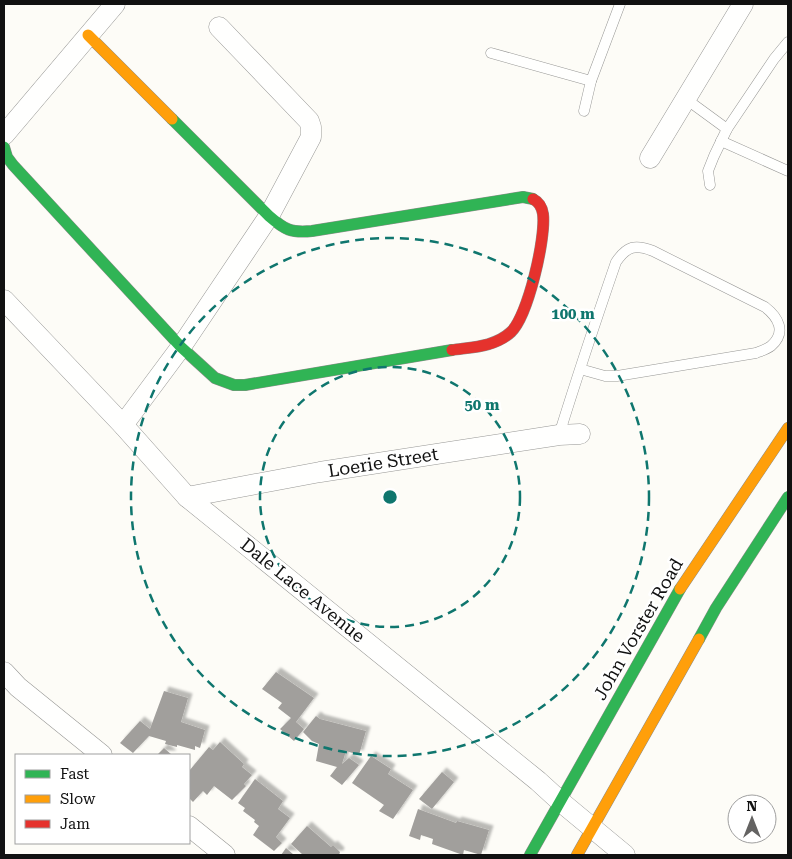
<svg xmlns="http://www.w3.org/2000/svg" width="792" height="859" viewBox="0 0 792 859" font-family="'Roboto Serif',serif">
<style>
.building{fill:#a19f9c;filter:url(#shadow)}
.lines{fill:none;stroke-linecap:round;stroke-linejoin:round}
.lane-casing{stroke:#979795;stroke-width:11}
.street-casing{stroke:#979795;stroke-width:21}
.fast-casing{stroke:#8e8d8b;stroke-width:12}
.slow-casing{stroke:#8e8d8b;stroke-width:12}
.jam-casing{stroke:#8e8d8b;stroke-width:12}
.lane{stroke:#fffffe;stroke-width:10}
.street{stroke:#fffffe;stroke-width:20}
.fast{stroke:#30b455;stroke-width:11}
.slow{stroke:#ff9f0a;stroke-width:11}
.jam{stroke:#e5322d;stroke-width:11}
.ring{fill:none;stroke:#0f766e;stroke-width:2.5;stroke-dasharray:9 6}
.labels{text-anchor:middle;dominant-baseline:central;stroke-width:5;stroke-linejoin:round;paint-order:stroke}
.street-label{font-size:18px;fill:#111;stroke:#fff}
.centre{fill:#0f766e;stroke:#fff;stroke-width:2.5}
.ring-label{font-size:15px;text-anchor:middle;font-weight:bold;fill:#0f766e;stroke:#fff;stroke-width:5;stroke-linejoin:round;paint-order:stroke}
</style>
<defs>
<filter id="shadow"><feDropShadow dx="4.5" dy="-4.5" stdDeviation="1" flood-color="#0004"/></filter>
</defs>
<rect width="100%" height="100%" fill="#fdfcf7"/>
<g class="building">
<path d="M 276,672 L 314,698 L 296,722 L 304,729 L 294,741 L 280,729 L 291,718 L 278,708 L 282,703 L 262,689 Z"/>
<path d="M 164,691 L 188,698 L 181,722 L 205,730 L 200,748 L 195,746 L 195,750 L 177,745 L 177,747 L 165,744 L 166,741 L 149,736 L 133,753 L 120,743 L 140,721 L 150,729 Z"/>
<path d="M 316,716 L 320,719 L 366,731 L 359,755 L 346,751 L 342,764 L 349,758 L 359,765 L 342,785 L 330,776 L 337,767 L 316,761 L 319,744 L 312,741 L 303,732 Z"/>
<path d="M 220,742 L 244,764 L 242,767 L 252,775 L 244,784 L 246,786 L 232,800 L 214,786 L 207,795 L 203,791 L 193,802 L 189,798 L 189,771 L 209,747 L 213,750 Z"/>
<path d="M 164,748 L 172,755 L 157,755 Z"/>
<path d="M 371,756 L 391,769 L 388,774 L 413,790 L 393,819 L 379,811 L 384,805 L 352,783 Z"/>
<path d="M 442,772 L 454,782 L 432,809 L 419,799 Z"/>
<path d="M 255,779 L 283,801 L 278,809 L 290,818 L 276,837 L 282,843 L 274,851 L 253,835 L 259,826 L 254,822 L 255,820 L 243,811 L 245,808 L 238,803 Z"/>
<path d="M 418,809 L 456,823 L 457,821 L 489,830 L 481,855 L 464,850 L 463,855 L 432,844 L 433,839 L 421,835 L 420,840 L 409,836 Z"/>
<path d="M 307,826 L 331,847 L 333,845 L 340,852 L 339,855 L 303,855 L 291,844 Z"/>
<path d="M 286,848 L 294,855 L 281,855 Z"/>
</g>
<g class="lines">
<defs>
<g id="lane">
<path d="M 491,53 L 591,81"/>
<path d="M 686,99 L 727,129"/>
<path d="M 584,111 L 591,81 L 620,4"/>
<path d="M 721,141 L 788,171"/>
<path d="M 710,185 L 708,171 L 714,156 L 727,129 L 774,59 L 788,42"/>
<path d="M 559,435 C 577,377 596,320 616,262 C 627,246 635,244 653,251 L 765,307 C 778,317 787,332 771,346 C 767,349 761,351 756,353 L 617,376 L 605,376 L 580,369"/>
</g>
<g id="street">
<path d="M 4,135 L 115,4"/>
<path d="M 650,158 L 743,4"/>
<path d="M 4,300 L 123,425 L 187,497 L 538,781 L 561,802 L 625,855"/>
<path d="M 123,425 L 181,347 L 269,216 L 311,137 L 311,127 L 309,121 L 219,27"/>
<path d="M 187,497 L 320,472 L 559,435 L 580,434"/>
<path d="M 4,672 L 18,687 L 102,755"/>
<path d="M 189,826 L 225,855"/>
</g>
<g id="fast">
<path d="M 172,119 L 269,216 C 285,230 291,233 312,231 L 523,197 L 533,199"/>
<path d="M 4,147 L 7,157 L 13,165 L 181,347 L 215,378 L 234,385 L 245,385 L 452,350"/>
<path d="M 699,639 L 716,608 L 788,497"/>
<path d="M 530,855 L 680,589"/>
</g>
<g id="slow">
<path d="M 88,35 L 172,119"/>
<path d="M 680,589 L 788,428"/>
<path d="M 577,855 L 699,639"/>
</g>
<path id="jam" d="M 452,350 C 472,347 495,347 511,332 C 528,316 546,238 543,214 C 542,207 539,202 533,199"/>
</defs>
<use href="#lane" class="lane-casing"/>
<use href="#street" class="street-casing"/>
<use href="#fast" class="fast-casing"/>
<use href="#slow" class="slow-casing"/>
<use href="#jam" class="jam-casing"/>
<use href="#lane" class="lane"/>
<use href="#street" class="street"/>
<use href="#fast" class="fast"/>
<use href="#slow" class="slow"/>
<use href="#jam" class="jam"/>
</g>
<g class="ring">
<circle cx="390" cy="497" r="130"/>
<circle cx="390" cy="497" r="259"/>
</g>
<g class="labels">
<g class="street-label">
<text transform="translate(383 462) rotate(-9)">Loerie Street</text>
<text transform="translate(303 590) rotate(39)">Dale Lace Avenue</text>
<text transform="translate(638 629) rotate(-60)">John Vorster Road</text>
</g>
</g>
<circle cx="390" cy="497" r="8" class="centre"/>
<g class="ring-label">
<text x="573" y="319">100 m</text>
<text x="482" y="410">50 m</text>
</g>
<rect width="792" height="859" fill="none" stroke="#111111" stroke-width="10"/>
<rect x="15" y="754" width="175" height="90" fill="#ffffff" stroke="#a0a0a0"/>
<rect x="25" y="770" width="25" height="8" fill="#30b455" stroke="#a0a0a0"/>
<text x="60" y="779" font-size="15" fill="#111111">Fast</text>
<rect x="25" y="795" width="25" height="8" fill="#ff9f0a" stroke="#a0a0a0"/>
<text x="60" y="804" font-size="15" fill="#111111">Slow</text>
<rect x="25" y="820" width="25" height="8" fill="#e5322d" stroke="#a0a0a0"/>
<text x="60" y="829" font-size="15" fill="#111111">Jam</text>
<g transform="translate(752 819)"><circle r="24" fill="#ffffff" stroke="#a0a0a0"/>
<path d="M0-4L9 19L0 12L-9 19Z" fill="#646362"/>
<text y="-8" font-size="14" font-weight="bold" text-anchor="middle" fill="#111111">N</text>
</g>
</svg>
